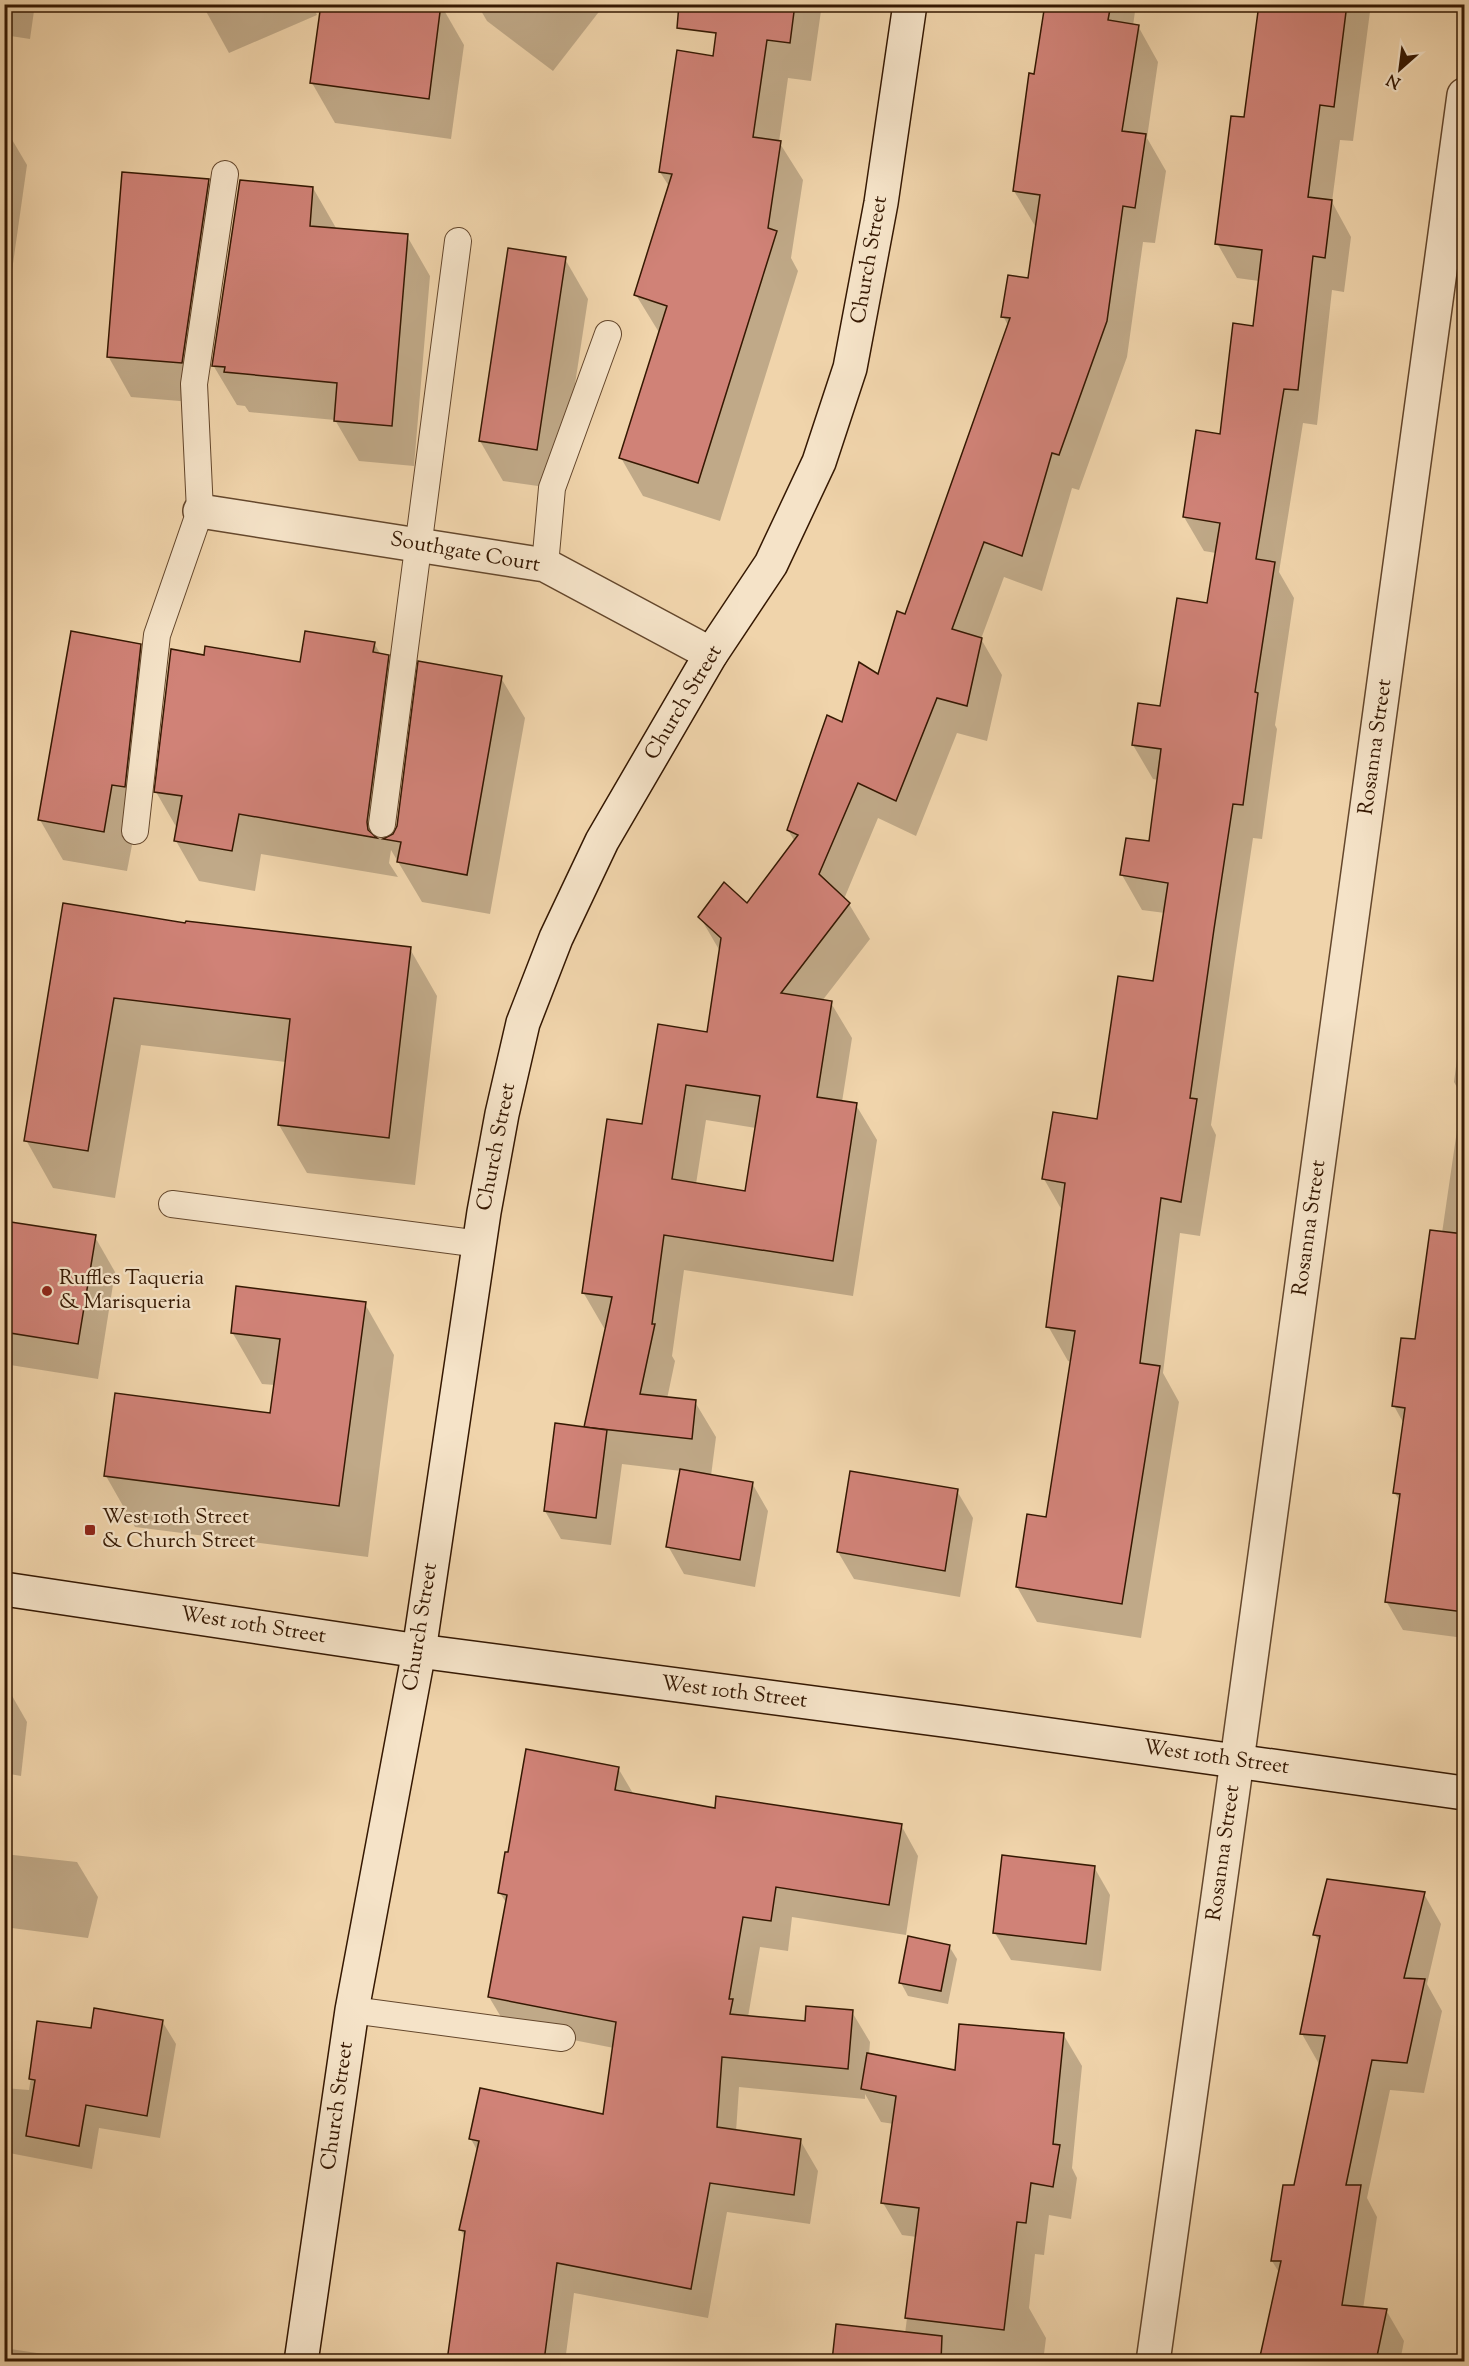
<svg xmlns="http://www.w3.org/2000/svg" width="1469" height="2366" viewBox="0 0 1469 2366" font-family="'Sorts Mill Goudy',serif">
<style>
.shadow{fill:#0003;fill-rule:evenodd}
.building{fill:#d08277;stroke:#351802;stroke-width:1.5;fill-rule:evenodd}
.lines{fill:none;stroke-linecap:round;stroke-linejoin:round}
.lane-casing{stroke:#64472c;stroke-width:28}
.street-casing{stroke:#64472c;stroke-width:36}
.secondary-casing{stroke:#351802;stroke-width:36}
.lane{stroke:#f5e3c8;stroke-width:26}
.street{stroke:#f5e3c8;stroke-width:33}
.secondary{stroke:#f5e3c8;stroke-width:33}
.poi-dot{fill:#8f2418;stroke:#f5e3c8;stroke-width:2}
.labels{text-anchor:middle;dominant-baseline:central;stroke-width:4.5;stroke-linejoin:round;paint-order:stroke}
.street-label{font-size:21px;fill:#351802;stroke:#f5e3c8}
.poi-label{font-size:21px;fill:#351802;stroke:#f5e3c8;text-anchor:start}
</style>
<rect width="100%" height="100%" fill="#f0d4ab"/>
<filter id="stains"><feTurbulence type="fractalNoise" baseFrequency=".00333" numOctaves="4"/><feColorMatrix values="0 0 0 0 .2 0 0 0 0 .09 0 0 0 0 .02 0 0 0 .5 -.17"/></filter>
<radialGradient id="worn" r=".72"><stop offset=".6" stop-color="#630" stop-opacity="0"/><stop offset="1" stop-color="#630" stop-opacity=".3"/></radialGradient>
<g class="shadow">
<path d="M 4,4 L 35,4 L 30,39 L 4,35 Z"/>
<path d="M 202,4 L 312,4 L 317,15 L 229,53 Z"/>
<path d="M 477,4 L 605,4 L 553,71 L 487,21 Z"/>
<path d="M 721,4 L 822,4 L 811,81 L 788,78 L 779,142 L 803,180 L 791,258 L 798,271 L 720,521 L 643,496 L 621,458 L 660,334 L 636,295 L 670,188 L 660,172 L 714,58 Z"/>
<path d="M 1046,4 L 1136,4 L 1133,26 L 1138,26 L 1158,62 L 1147,138 L 1166,171 L 1155,243 L 1143,242 L 1127,357 L 1079,490 L 1072,488 L 1042,591 L 1004,577 L 981,639 L 1002,675 L 987,741 L 957,733 L 916,836 L 878,818 L 844,899 L 849,904 L 870,939 L 822,1001 L 831,1003 L 852,1038 L 842,1102 L 856,1105 L 877,1140 L 853,1296 L 684,1270 L 672,1356 L 675,1361 L 667,1399 L 695,1402 L 716,1437 L 711,1476 L 752,1483 L 768,1511 L 755,1587 L 684,1574 L 668,1546 L 681,1471 L 622,1464 L 611,1545 L 561,1539 L 545,1511 L 585,1429 L 606,1328 L 604,1328 L 583,1292 L 644,1126 L 708,1034 L 721,953 L 700,917 L 747,905 L 795,842 L 788,830 L 843,725 L 878,676 L 906,616 L 1009,327 L 1003,316 L 1029,280 L 1037,227 L 1035,226 L 1014,191 ZM 706,1120 L 756,1128 L 746,1193 L 696,1184 Z"/>
<path d="M 1260,4 L 1371,4 L 1353,141 L 1340,140 L 1332,202 L 1351,237 L 1344,292 L 1332,290 L 1317,425 L 1303,423 L 1279,572 L 1294,598 L 1275,725 L 1277,729 L 1262,839 L 1253,838 L 1234,965 L 1211,1125 L 1216,1135 L 1200,1236 L 1180,1233 L 1163,1373 L 1179,1402 L 1141,1638 L 1037,1622 L 1017,1587 L 1047,1519 L 1072,1362 L 1068,1361 L 1048,1326 L 1063,1212 L 1044,1179 L 1099,1121 L 1154,983 L 1165,913 L 1142,910 L 1122,875 L 1150,843 L 1159,780 L 1153,779 L 1133,745 L 1161,708 L 1209,604 L 1216,553 L 1204,551 L 1184,517 L 1222,436 L 1254,327 L 1259,281 L 1237,278 L 1217,243 L 1245,119 Z"/>
<path d="M 441,5 L 464,45 L 451,139 L 335,123 L 312,83 Z"/>
<path d="M 4,126 L 27,165 L 4,327 Z"/>
<path d="M 208,181 L 231,221 L 204,403 L 131,397 L 108,356 Z"/>
<path d="M 313,188 L 336,228 L 407,236 L 430,276 L 414,466 L 359,461 L 335,420 L 249,412 L 245,406 L 237,405 L 213,365 Z"/>
<path d="M 565,259 L 588,299 L 559,489 L 503,481 L 480,441 Z"/>
<path d="M 4,498 L 7,501 L 4,517 Z"/>
<path d="M 374,643 L 381,655 L 388,656 L 411,697 L 393,836 L 501,678 L 525,718 L 490,914 L 422,902 L 391,850 L 389,863 L 398,877 L 261,854 L 255,891 L 199,881 L 176,841 L 178,830 L 156,792 L 205,657 L 301,664 Z"/>
<path d="M 140,645 L 163,685 L 127,871 L 63,860 L 40,820 Z"/>
<path d="M 64,905 L 187,925 L 410,949 L 437,996 L 415,1185 L 307,1173 L 279,1125 L 286,1062 L 141,1045 L 115,1198 L 53,1188 L 26,1140 Z"/>
<path d="M 1464,1004 L 1464,1638 L 1403,1630 L 1386,1601 L 1400,1502 L 1395,1493 L 1404,1424 L 1394,1406 L 1417,1341 L 1442,1233 L 1462,1096 L 1454,1082 Z"/>
<path d="M 4,1221 L 95,1237 L 115,1272 L 98,1379 L 4,1364 Z"/>
<path d="M 365,1304 L 394,1355 L 368,1557 L 135,1527 L 106,1476 L 272,1415 L 275,1385 L 262,1384 L 232,1332 Z"/>
<path d="M 957,1491 L 973,1518 L 960,1597 L 854,1579 L 838,1552 Z"/>
<path d="M 4,1686 L 7,1687 L 27,1722 L 21,1776 L 4,1773 Z"/>
<path d="M 618,1768 L 634,1795 L 716,1810 L 901,1825 L 918,1856 L 906,1935 L 792,1917 L 788,1951 L 760,1947 L 748,2017 L 806,2022 L 852,2012 L 870,2042 L 869,2055 L 956,2072 L 1063,2034 L 1082,2066 L 1072,2168 L 1077,2178 L 1071,2219 L 1049,2215 L 1044,2255 L 1035,2254 L 1029,2308 L 1046,2338 L 1043,2362 L 833,2362 L 837,2326 L 905,2334 L 917,2237 L 902,2235 L 883,2203 L 894,2124 L 881,2122 L 865,2094 L 865,2099 L 739,2087 L 736,2132 L 800,2140 L 818,2171 L 810,2224 L 727,2212 L 708,2318 L 574,2293 L 565,2362 L 449,2362 L 465,2238 L 461,2230 L 478,2152 L 471,2139 L 604,2116 L 614,2048 L 507,2027 L 489,1997 L 507,1904 L 500,1893 Z"/>
<path d="M 4,1854 L 77,1862 L 98,1897 L 88,1938 L 4,1927 Z"/>
<path d="M 1094,1867 L 1110,1895 L 1101,1971 L 1011,1960 L 995,1933 Z"/>
<path d="M 1424,1894 L 1441,1924 L 1427,1984 L 1442,2011 L 1424,2093 L 1390,2090 L 1367,2198 L 1377,2217 L 1363,2309 L 1386,2310 L 1404,2341 L 1400,2362 L 1260,2362 L 1280,2274 L 1272,2261 L 1295,2187 L 1319,2064 L 1302,2034 L 1320,1944 L 1315,1935 Z"/>
<path d="M 949,1946 L 957,1959 L 948,2004 L 908,1996 L 901,1983 Z"/>
<path d="M 162,2021 L 176,2044 L 160,2138 L 99,2128 L 92,2169 L 4,2152 L 4,2088 L 29,2090 L 39,2023 L 92,2030 Z"/>
<path d="M 4,2348 L 96,2362 L 4,2362 Z"/>
</g>
<g class="building">
<path d="M 321,4 L 441,4 L 429,99 L 310,83 Z"/>
<path d="M 679,4 L 795,4 L 790,43 L 767,40 L 753,137 L 781,141 L 768,228 L 777,231 L 698,483 L 619,458 L 667,306 L 634,295 L 672,174 L 659,172 L 677,50 L 713,56 L 716,33 L 677,28 Z"/>
<path d="M 1045,4 L 1111,4 L 1108,20 L 1139,25 L 1122,131 L 1146,134 L 1135,208 L 1123,206 L 1107,321 L 1059,455 L 1052,453 L 1022,556 L 984,542 L 952,629 L 982,638 L 967,706 L 937,698 L 896,801 L 858,783 L 819,874 L 850,903 L 781,993 L 832,1001 L 817,1097 L 857,1103 L 833,1261 L 664,1235 L 652,1324 L 655,1324 L 640,1394 L 696,1400 L 692,1439 L 584,1427 L 612,1297 L 582,1293 L 607,1119 L 642,1124 L 658,1024 L 707,1032 L 721,938 L 698,917 L 724,882 L 747,903 L 798,835 L 787,830 L 827,715 L 842,722 L 859,662 L 878,674 L 897,611 L 905,614 L 1010,318 L 1001,317 L 1008,275 L 1028,278 L 1040,195 L 1013,191 L 1029,73 L 1034,74 ZM 686,1085 L 760,1096 L 745,1191 L 672,1179 Z"/>
<path d="M 1259,4 L 1347,4 L 1334,107 L 1320,105 L 1308,197 L 1332,200 L 1325,258 L 1313,256 L 1298,390 L 1284,389 L 1256,559 L 1275,562 L 1255,692 L 1258,693 L 1243,805 L 1233,804 L 1214,929 L 1190,1098 L 1197,1099 L 1181,1202 L 1161,1198 L 1140,1363 L 1160,1366 L 1122,1604 L 1016,1587 L 1027,1514 L 1046,1517 L 1075,1331 L 1046,1327 L 1065,1183 L 1042,1179 L 1053,1112 L 1097,1119 L 1118,976 L 1153,981 L 1168,883 L 1120,875 L 1126,838 L 1149,841 L 1161,749 L 1132,745 L 1138,703 L 1160,706 L 1177,598 L 1207,603 L 1220,523 L 1183,517 L 1196,430 L 1220,434 L 1233,323 L 1253,326 L 1262,250 L 1215,244 L 1231,116 L 1244,117 Z"/>
<path d="M 122,172 L 209,179 L 182,363 L 107,357 Z"/>
<path d="M 240,180 L 313,187 L 310,226 L 408,234 L 392,426 L 334,421 L 337,383 L 224,372 L 225,367 L 212,366 Z"/>
<path d="M 508,248 L 566,257 L 537,450 L 479,441 Z"/>
<path d="M 71,631 L 141,644 L 125,787 L 112,785 L 104,832 L 38,820 Z"/>
<path d="M 305,631 L 375,642 L 373,652 L 389,655 L 367,822 L 368,830 L 377,838 L 239,814 L 232,851 L 174,841 L 182,796 L 154,792 L 171,649 L 204,655 L 205,646 L 300,662 Z"/>
<path d="M 418,661 L 502,676 L 467,875 L 397,862 L 401,842 L 383,839 L 393,834 L 397,826 Z"/>
<path d="M 63,903 L 185,923 L 186,921 L 411,947 L 389,1138 L 278,1125 L 290,1019 L 114,998 L 88,1151 L 24,1141 Z"/>
<path d="M 4,1221 L 96,1235 L 78,1344 L 4,1332 Z"/>
<path d="M 1430,1230 L 1464,1234 L 1464,1612 L 1385,1602 L 1400,1494 L 1393,1493 L 1405,1408 L 1392,1406 L 1401,1338 L 1415,1339 Z"/>
<path d="M 236,1286 L 366,1302 L 339,1506 L 104,1476 L 115,1393 L 270,1413 L 280,1339 L 231,1333 Z"/>
<path d="M 555,1423 L 607,1430 L 596,1518 L 544,1511 Z"/>
<path d="M 680,1469 L 753,1482 L 740,1560 L 666,1547 Z"/>
<path d="M 850,1471 L 958,1489 L 945,1571 L 837,1552 Z"/>
<path d="M 526,1749 L 619,1767 L 615,1790 L 715,1808 L 716,1796 L 902,1824 L 889,1905 L 776,1887 L 771,1921 L 743,1917 L 729,1999 L 733,1999 L 730,2014 L 805,2021 L 806,2006 L 853,2010 L 848,2069 L 722,2057 L 717,2127 L 801,2139 L 794,2195 L 710,2183 L 691,2289 L 557,2263 L 544,2361 L 447,2361 L 465,2231 L 459,2230 L 479,2141 L 469,2139 L 480,2088 L 603,2114 L 616,2022 L 488,1997 L 507,1895 L 498,1893 L 505,1852 L 508,1852 Z"/>
<path d="M 1002,1855 L 1095,1866 L 1086,1944 L 993,1933 Z"/>
<path d="M 1327,1879 L 1425,1892 L 1404,1978 L 1425,1979 L 1407,2063 L 1372,2060 L 1346,2185 L 1361,2185 L 1342,2305 L 1387,2309 L 1376,2361 L 1259,2361 L 1281,2261 L 1271,2261 L 1283,2185 L 1294,2185 L 1325,2036 L 1300,2034 L 1320,1936 L 1313,1935 Z"/>
<path d="M 908,1936 L 950,1945 L 941,1991 L 899,1983 Z"/>
<path d="M 94,2008 L 163,2020 L 147,2116 L 86,2105 L 79,2146 L 26,2136 L 35,2080 L 29,2079 L 37,2021 L 91,2028 Z"/>
<path d="M 959,2024 L 1064,2033 L 1053,2144 L 1060,2145 L 1053,2187 L 1031,2183 L 1026,2223 L 1017,2222 L 1004,2330 L 905,2318 L 919,2208 L 881,2203 L 896,2096 L 861,2089 L 867,2053 L 955,2070 Z"/>
<path d="M 836,2324 L 942,2336 L 941,2361 L 832,2361 Z"/>
</g>
<g class="lines">
<defs>
<g id="lane">
<path d="M 545,565 L 552,488 L 608,334"/>
<path d="M 382,824 L 458,241"/>
<path d="M 135,831 L 157,635 L 200,511 L 194,384 L 225,174"/>
<path d="M 172,1204 L 480,1244"/>
<path d="M 352,2010 L 562,2038"/>
</g>
<g id="street">
<path d="M 200,511 L 545,565 L 711,654"/>
<path d="M 1153,2362 L 1237,1761 L 1464,95"/>
</g>
<g id="secondary">
<path d="M 4,1589 L 419,1651 L 958,1722 L 1464,1793"/>
<path d="M 301,2362 L 352,2010 L 419,1651 L 484,1212 L 502,1114 L 523,1023 L 556,938 L 602,841 L 711,654 L 771,564 L 819,462 L 850,368 L 881,203 L 910,4"/>
</g>
</defs>
<use href="#lane" class="lane-casing"/>
<use href="#street" class="street-casing"/>
<use href="#secondary" class="secondary-casing"/>
<use href="#lane" class="lane"/>
<use href="#street" class="street"/>
<use href="#secondary" class="secondary"/>
</g>
<g class="poi-dot">
<circle cx="47" cy="1291" r="6"/>
<rect x="84" y="1524" width="12" height="12" rx="3"/>
</g>
<g class="labels">
<g class="street-label">
<text transform="translate(870 260) rotate(-80)">Church Street</text>
<text transform="translate(465 553) rotate(10)">Southgate Court</text>
<text transform="translate(684 703) rotate(-59)">Church Street</text>
<text transform="translate(1376 747) rotate(-82)">Rosanna Street</text>
<text transform="translate(497 1147) rotate(-79)">Church Street</text>
<text transform="translate(1310 1228) rotate(-82)">Rosanna Street</text>
<text transform="translate(253 1626) rotate(9)">West 10th Street</text>
<text transform="translate(421 1627) rotate(-81)">Church Street</text>
<text transform="translate(734 1693) rotate(7)">West 10th Street</text>
<text transform="translate(1216 1758) rotate(8)">West 10th Street</text>
<text transform="translate(1224 1853) rotate(-82)">Rosanna Street</text>
<text transform="translate(338 2106) rotate(-82)">Church Street</text>
</g>
<g class="poi-label">
<text x="59" y="1279">Ruffles Taqueria<tspan x="59" dy="24">&amp; Marisqueria</tspan></text>
<text x="102" y="1518">West 10th Street<tspan x="102" dy="24">&amp; Church Street</tspan></text>
</g>
</g>
<rect width="1469" height="2366" fill="none" stroke="#f0d4ab" stroke-width="24"/>
<rect x="6" y="6" width="1457" height="2354" fill="none" stroke="#351802" stroke-width="3"/>
<rect x="12" y="12" width="1445" height="2342" fill="none" stroke="#351802" stroke-width="1.5"/>
<g transform="translate(1400 69) rotate(208)" stroke="#f5e3c8" stroke-width="4.5" paint-order="stroke">
<path d="M0-4.5L10 22L0 15L-10 22Z" fill="#351802"/>
<text y="-9" font-size="16" font-weight="bold" text-anchor="middle" fill="#351802">N</text>
</g>
<rect width="100%" height="100%" filter="url(#stains)"/>
<rect width="100%" height="100%" fill="url(#worn)"/>
</svg>
